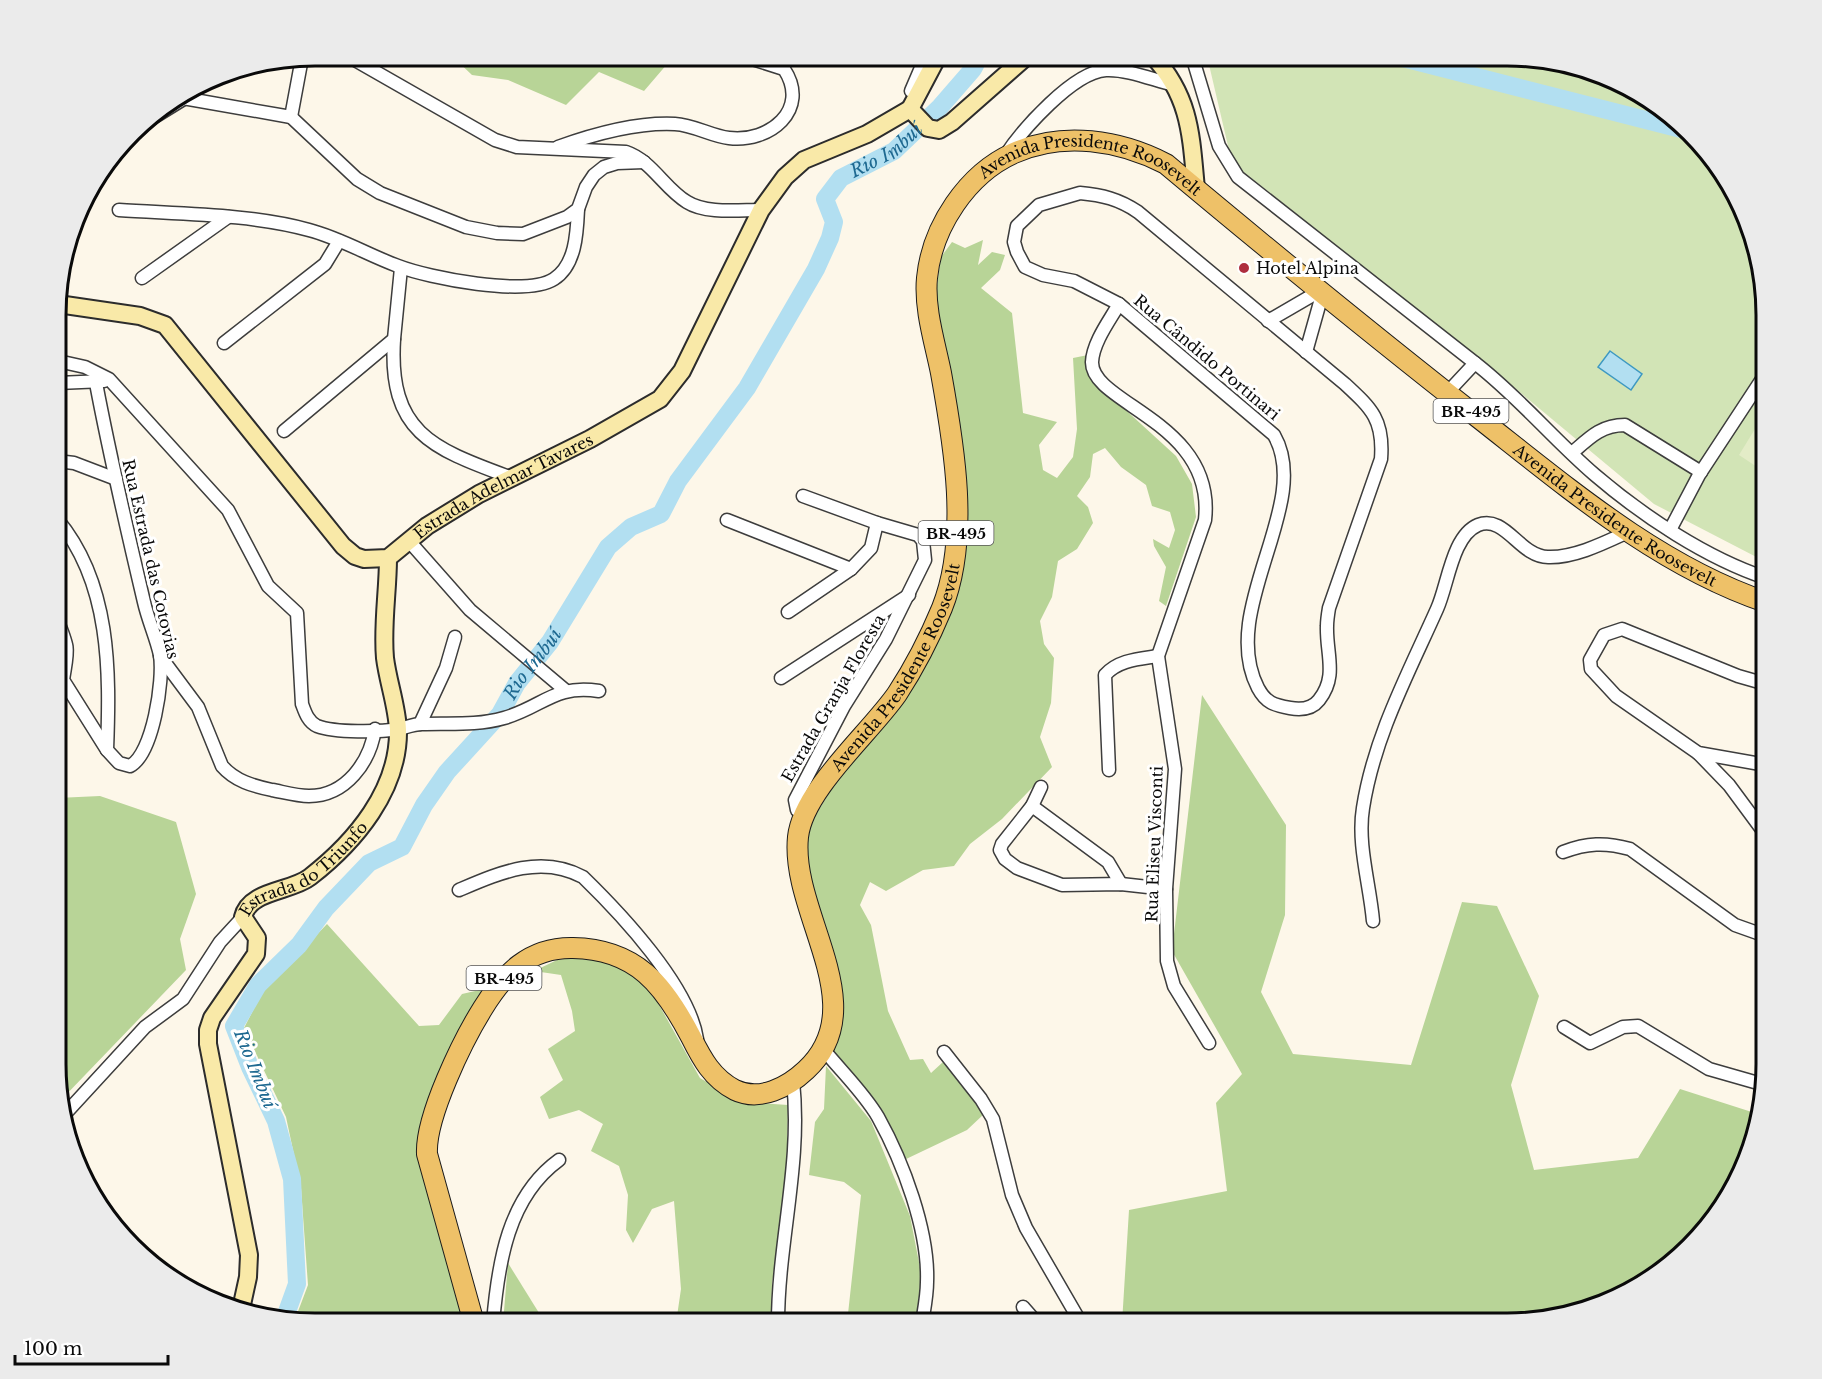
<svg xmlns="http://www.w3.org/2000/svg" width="1822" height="1379" viewBox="0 0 1822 1379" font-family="'Libre Baskerville',serif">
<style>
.green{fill:#d2e4b6}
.forest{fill:#b8d497}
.pitch{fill:#e3ecc7}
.water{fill:#b2dff1;stroke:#3e99c2;stroke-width:1.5}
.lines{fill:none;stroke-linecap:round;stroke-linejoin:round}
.river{stroke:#b2dff1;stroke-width:18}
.street-casing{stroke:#3d3d3d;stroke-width:15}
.secondary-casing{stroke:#2c2c2c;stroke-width:20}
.primary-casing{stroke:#1b1b1b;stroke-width:22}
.street{stroke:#fff;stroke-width:12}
.secondary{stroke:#f9e9a8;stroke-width:16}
.primary{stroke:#eec168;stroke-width:20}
.poi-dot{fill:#ae2e3f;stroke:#fff;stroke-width:2}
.labels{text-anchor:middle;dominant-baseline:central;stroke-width:6;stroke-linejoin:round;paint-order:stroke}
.shield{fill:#fff;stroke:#545454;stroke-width:1.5}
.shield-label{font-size:15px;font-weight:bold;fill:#0a0a0a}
.street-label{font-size:16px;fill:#0a0a0a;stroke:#fff}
.poi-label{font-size:16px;fill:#0a0a0a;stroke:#fff;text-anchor:start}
.water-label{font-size:18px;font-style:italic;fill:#1e6991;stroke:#fff}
.rim{fill:none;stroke:#0a0a0a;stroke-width:3}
</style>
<rect width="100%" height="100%" fill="#fdf7e9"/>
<path class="green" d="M 1207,56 L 1523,56 L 1606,75 L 1678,120 L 1740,201 L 1766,315 L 1766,562 L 1654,504 L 1474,354 L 1232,163 Z"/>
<g class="forest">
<path d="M 452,56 L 614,56 L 668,63 L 644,91 L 599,72 L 566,105 L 508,80 L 472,75 Z"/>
<path d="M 983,240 L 978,265 L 992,252 L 1005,255 L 1000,270 L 981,288 L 1012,313 L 1023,413 L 1057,422 L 1039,445 L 1043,470 L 1057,478 L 1073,457 L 1077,429 L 1073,358 L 1088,355 L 1106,392 L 1176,456 L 1192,484 L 1196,517 L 1166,606 L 1159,601 L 1166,567 L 1154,546 L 1153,539 L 1169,548 L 1175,530 L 1170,512 L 1152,506 L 1146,485 L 1121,467 L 1105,448 L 1093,454 L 1090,477 L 1077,496 L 1088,507 L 1093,523 L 1077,549 L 1058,561 L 1052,597 L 1040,621 L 1044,644 L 1054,658 L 1051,703 L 1040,737 L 1052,767 L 1002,819 L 970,844 L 954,866 L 923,870 L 886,891 L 870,882 L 860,905 L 871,925 L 888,1011 L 910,1060 L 923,1059 L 931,1073 L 943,1062 L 984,1114 L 967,1130 L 904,1160 L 830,1049 L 841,1020 L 804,868 L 810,824 L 838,779 L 904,701 L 943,631 L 959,580 L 963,501 L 960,426 L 937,322 L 936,292 L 941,257 L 952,242 L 965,248 Z"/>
<path d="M 1202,695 L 1286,825 L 1285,915 L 1261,992 L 1293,1054 L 1411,1065 L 1462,902 L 1497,906 L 1539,996 L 1511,1085 L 1534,1170 L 1638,1158 L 1680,1089 L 1758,1114 L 1747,1163 L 1702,1235 L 1621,1297 L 1507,1323 L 1122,1323 L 1129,1210 L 1227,1191 L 1216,1103 L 1242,1074 L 1172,951 Z"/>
<path d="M 100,796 L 176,822 L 196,894 L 180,939 L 186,970 L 61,1100 L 56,1081 L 57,798 Z"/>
<path d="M 327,924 L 419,1026 L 439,1025 L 462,994 L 484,989 L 419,1137 L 466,1323 L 294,1322 L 308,1285 L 301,1188 L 286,1117 L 244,1028 L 263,991 Z"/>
<path d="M 592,955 L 625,968 L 648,985 L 700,1078 L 741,1102 L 788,1105 L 786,1184 L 772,1284 L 771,1323 L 676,1323 L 681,1289 L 674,1201 L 652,1209 L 633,1243 L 626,1230 L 628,1195 L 619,1166 L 591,1151 L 603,1124 L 579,1110 L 549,1119 L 540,1097 L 563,1080 L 548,1049 L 575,1031 L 572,1011 L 561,975 L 534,971 L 557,960 Z"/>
<path d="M 826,1066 L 871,1121 L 910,1216 L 922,1278 L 915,1323 L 847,1323 L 861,1195 L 844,1182 L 809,1175 L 815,1122 L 824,1109 Z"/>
<path d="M 508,1263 L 544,1321 L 545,1323 L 503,1323 Z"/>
</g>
<path class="pitch" d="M 1766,411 L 1766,473 L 1739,455 Z"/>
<path class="water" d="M 1610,351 L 1642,374 L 1631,390 L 1598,367 Z"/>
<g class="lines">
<g class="river">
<path d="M 1395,56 L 1685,130"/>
<path id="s1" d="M 284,1320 L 297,1284 L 292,1179 L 276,1121 L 250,1067 L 234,1026 L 258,985 L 299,945 L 326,908 L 369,863 L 402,847 L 424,805 L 447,772 L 500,714 L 517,683 L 550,642 L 608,547 L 631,527 L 661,514 L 678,481 L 747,388 L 816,269 L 830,238 L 834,222 L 825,199 L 841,178 L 894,151 L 940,107 L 973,69 L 980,56"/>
</g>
<defs>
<g id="street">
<path d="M 348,56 L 495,140 L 517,147 L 626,152 C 652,161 664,188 687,202 C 706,214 738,210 761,210"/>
<path d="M 1192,56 L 1219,146 L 1238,177 L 1475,363"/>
<path d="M 911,91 L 926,56"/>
<path d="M 183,98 L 291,117 L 357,179 L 380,193 L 466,227 L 497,233 L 523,234 L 567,217 L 578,209 L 586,187 L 594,175 L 604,167 L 617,163 L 644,162"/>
<path d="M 291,117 L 302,58"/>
<path d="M 138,127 L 185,98"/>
<path d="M 558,147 C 594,134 636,122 675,124 C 694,125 711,136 729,138 C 769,143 811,110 784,69 L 743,56"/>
<path d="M 1005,156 C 1022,130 1073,72 1106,70 C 1128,69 1153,80 1174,85"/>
<path d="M 1080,193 C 1102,195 1119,199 1138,212 L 1345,384 C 1372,409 1384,420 1381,459 L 1329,608 C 1328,614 1327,620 1327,626 C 1326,654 1338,676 1319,700 C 1312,709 1301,710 1290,708 C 1274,705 1266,703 1258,688 C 1217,609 1314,504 1274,435 L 1119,304 L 1074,281 L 1043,275 L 1025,267 L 1017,252 L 1014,242 L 1017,226 L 1039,205 Z"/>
<path d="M 119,210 C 179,214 252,214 309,230 C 340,238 368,255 398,266 C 429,278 526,297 554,279 C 576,265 577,232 578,209"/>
<path d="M 142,278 L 228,217"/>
<path d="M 1119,304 C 1110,320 1093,342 1092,362 C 1091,404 1216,422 1205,520 L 1158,656 L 1175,769 L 1166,889 L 1167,961 L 1174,986 L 1209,1043"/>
<path d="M 1268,321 L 1318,292"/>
<path d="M 394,339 C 388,434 434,449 512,478"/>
<path d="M 224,343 L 325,264 L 339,241"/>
<path d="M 1306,352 L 1322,295"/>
<path d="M 58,361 L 85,367 L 109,379 L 228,510 L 268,586 L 297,613 L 302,704 C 305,712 308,722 317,726 C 335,733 380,732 399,729 C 407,727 414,724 422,724 C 450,723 476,726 504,718 C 543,707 554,684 599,691"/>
<path d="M 58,383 L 104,381"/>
<path d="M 1447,393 L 1475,363 C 1519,397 1553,439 1595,475 C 1643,516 1706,558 1766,578"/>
<path d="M 284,431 L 394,339 L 401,268"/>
<path d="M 1572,453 C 1589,438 1601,425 1625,425 L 1701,472"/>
<path d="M 57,461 L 74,463 L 116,479"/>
<path d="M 803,496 L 877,523"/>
<path d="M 57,519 C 111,583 110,672 107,750 L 119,763 L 130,766 C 153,754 164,680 160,655 C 156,637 148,620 144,602 C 127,530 110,457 96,383"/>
<path d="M 727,520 L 851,569"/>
<path d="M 1670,530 L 1699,475 L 1764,376"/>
<path d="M 409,541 L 470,610 L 565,690"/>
<path d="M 788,612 L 851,569 L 871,548 L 877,523 L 918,535 L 923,541 L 925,560 L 886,639 L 844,706 L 795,800 L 797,810 L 805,814"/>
<path d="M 57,619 C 70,651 68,648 63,680 L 107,750"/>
<path d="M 160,656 L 198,707 L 222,766 C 235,781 253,786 272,790 C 283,792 297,796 309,796 C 346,796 370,762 375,729"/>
<path d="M 781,678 L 909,595"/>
<path d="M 420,724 L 446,668 L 455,637"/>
<path d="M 1698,753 L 1729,785 L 1766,835"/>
<path d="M 1766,765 L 1698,753 L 1616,696 L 1591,669 L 1590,660 L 1604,635 L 1622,629 L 1738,676 L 1766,684"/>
<path d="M 1109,770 L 1105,675 C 1118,660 1139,659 1158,656"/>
<path d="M 1041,787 L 1032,806 L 1002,844 L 1000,850 L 1005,859 L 1017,868 L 1062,885 L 1121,884 L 1166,889"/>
<path d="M 1032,806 L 1108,862 L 1121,884"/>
<path d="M 1563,852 C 1587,843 1605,842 1630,849 L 1735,925 L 1766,936"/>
<path d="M 459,890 C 499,873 541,854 583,877 C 621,914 689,986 697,1039"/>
<path d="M 1373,921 C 1370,885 1357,844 1363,808 C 1374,737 1408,674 1437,609 C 1448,585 1452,536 1478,525 C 1505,514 1520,557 1548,557 C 1575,558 1606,542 1630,531"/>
<path d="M 1564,1027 L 1590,1043 L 1623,1027 L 1638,1026 L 1709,1069 L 1765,1085"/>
<path d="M 824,1050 C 841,1071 864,1093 878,1117 C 903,1162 929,1231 927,1282 C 927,1296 924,1310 922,1323"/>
<path d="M 944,1052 L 981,1099 L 993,1119 L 1012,1195 L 1026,1228 L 1081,1323"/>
<path d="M 65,1114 L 145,1027 L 183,999 L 220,942 L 243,917"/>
<path d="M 1023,1307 L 1037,1323"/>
<path d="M 493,1323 C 498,1263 508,1197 559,1160"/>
<path d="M 778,1323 C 778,1242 802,1163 793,1081"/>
</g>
<g id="secondary">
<path d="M 1153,56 C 1191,98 1191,136 1196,189"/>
<path d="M 910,109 L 928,128 L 939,130 L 952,122 L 1027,56"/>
<path d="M 910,109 L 938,56"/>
<path id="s2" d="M 58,304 L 140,316 L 165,325 L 343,546 L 355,556 L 364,559 L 388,558 L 427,526 L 479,494 L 590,439 L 660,399 L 682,371 L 761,210 L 785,177 L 804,160 L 867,134 L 910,109"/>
<path id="s3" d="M 241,1309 L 248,1277 L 249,1255 L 208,1044 L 208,1030 L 212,1018 L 256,954 L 257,938 L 243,917 C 249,890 291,892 310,877 C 355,842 399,790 398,730 C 397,706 388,682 385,658 C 382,625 388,591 388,558"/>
</g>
<g id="primary">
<path id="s4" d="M 474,1323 L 427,1154 C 425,1117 463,1040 483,1008 C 504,974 529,947 573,948 C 636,949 664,985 691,1037 C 702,1059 712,1078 735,1090 C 760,1102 788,1087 806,1070 C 875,1006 790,914 798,837 C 803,790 870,733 897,694 C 914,668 930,637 942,608 C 970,538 954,445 941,373 C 935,343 924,309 927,278 C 932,227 967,174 1014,153 C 1063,131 1120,140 1166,164 C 1270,251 1374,336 1480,419 C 1568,488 1659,566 1766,602"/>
</g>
</defs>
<use href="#street" class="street-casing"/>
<use href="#secondary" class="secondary-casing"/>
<use href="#primary" class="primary-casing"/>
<use href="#street" class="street"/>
<use href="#secondary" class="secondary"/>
<use href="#primary" class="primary"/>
</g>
<circle class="poi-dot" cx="1244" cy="268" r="6"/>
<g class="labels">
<g class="shield">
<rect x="1433.5" y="399" width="75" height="24" rx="4.5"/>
<rect x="918.5" y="521" width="75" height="24" rx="4.5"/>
<rect x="466.5" y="966" width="75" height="24" rx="4.5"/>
</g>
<g class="shield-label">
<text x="1471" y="411">BR-495</text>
<text x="956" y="533">BR-495</text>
<text x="504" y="978">BR-495</text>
</g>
<g class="street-label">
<text stroke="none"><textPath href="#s4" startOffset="1845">Avenida Presidente Roosevelt</textPath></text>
<text transform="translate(1207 357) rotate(40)">Rua Cândido Portinari</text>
<text stroke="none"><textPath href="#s2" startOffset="579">Estrada Adelmar Tavares</textPath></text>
<text stroke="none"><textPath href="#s4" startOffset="2493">Avenida Presidente Roosevelt</textPath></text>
<text transform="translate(151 559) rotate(77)">Rua Estrada das Cotovias</text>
<text stroke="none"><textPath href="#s4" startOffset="1197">Avenida Presidente Roosevelt</textPath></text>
<text transform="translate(833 698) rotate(-60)">Estrada Granja Floresta</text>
<text transform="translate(1154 844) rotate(-88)">Rua Eliseu Visconti</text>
<text stroke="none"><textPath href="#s3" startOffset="495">Estrada do Triunfo</textPath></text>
</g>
<g class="poi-label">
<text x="1256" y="268">Hotel Alpina</text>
</g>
<g class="water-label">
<text stroke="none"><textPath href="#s1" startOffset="1431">Rio Imbuí</textPath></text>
<text stroke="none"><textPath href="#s1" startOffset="783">Rio Imbuí</textPath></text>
<text transform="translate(255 1069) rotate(68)">Rio Imbuí</text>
</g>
</g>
<path d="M0 0H1822V1379H0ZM315 66H1507A249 249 0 0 1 1756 315V1064A249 249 0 0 1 1507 1313H315A249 249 0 0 1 66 1064V315A249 249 0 0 1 315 66Z" fill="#ebebeb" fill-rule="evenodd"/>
<path class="rim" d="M315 66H1507A249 249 0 0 1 1756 315V1064A249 249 0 0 1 1507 1313H315A249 249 0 0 1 66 1064V315A249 249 0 0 1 315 66Z"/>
<path d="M15 1355v9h153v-9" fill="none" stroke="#0a0a0a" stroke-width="3"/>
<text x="24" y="1355" font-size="18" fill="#0a0a0a" stroke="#ffffff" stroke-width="4.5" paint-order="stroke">100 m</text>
</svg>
